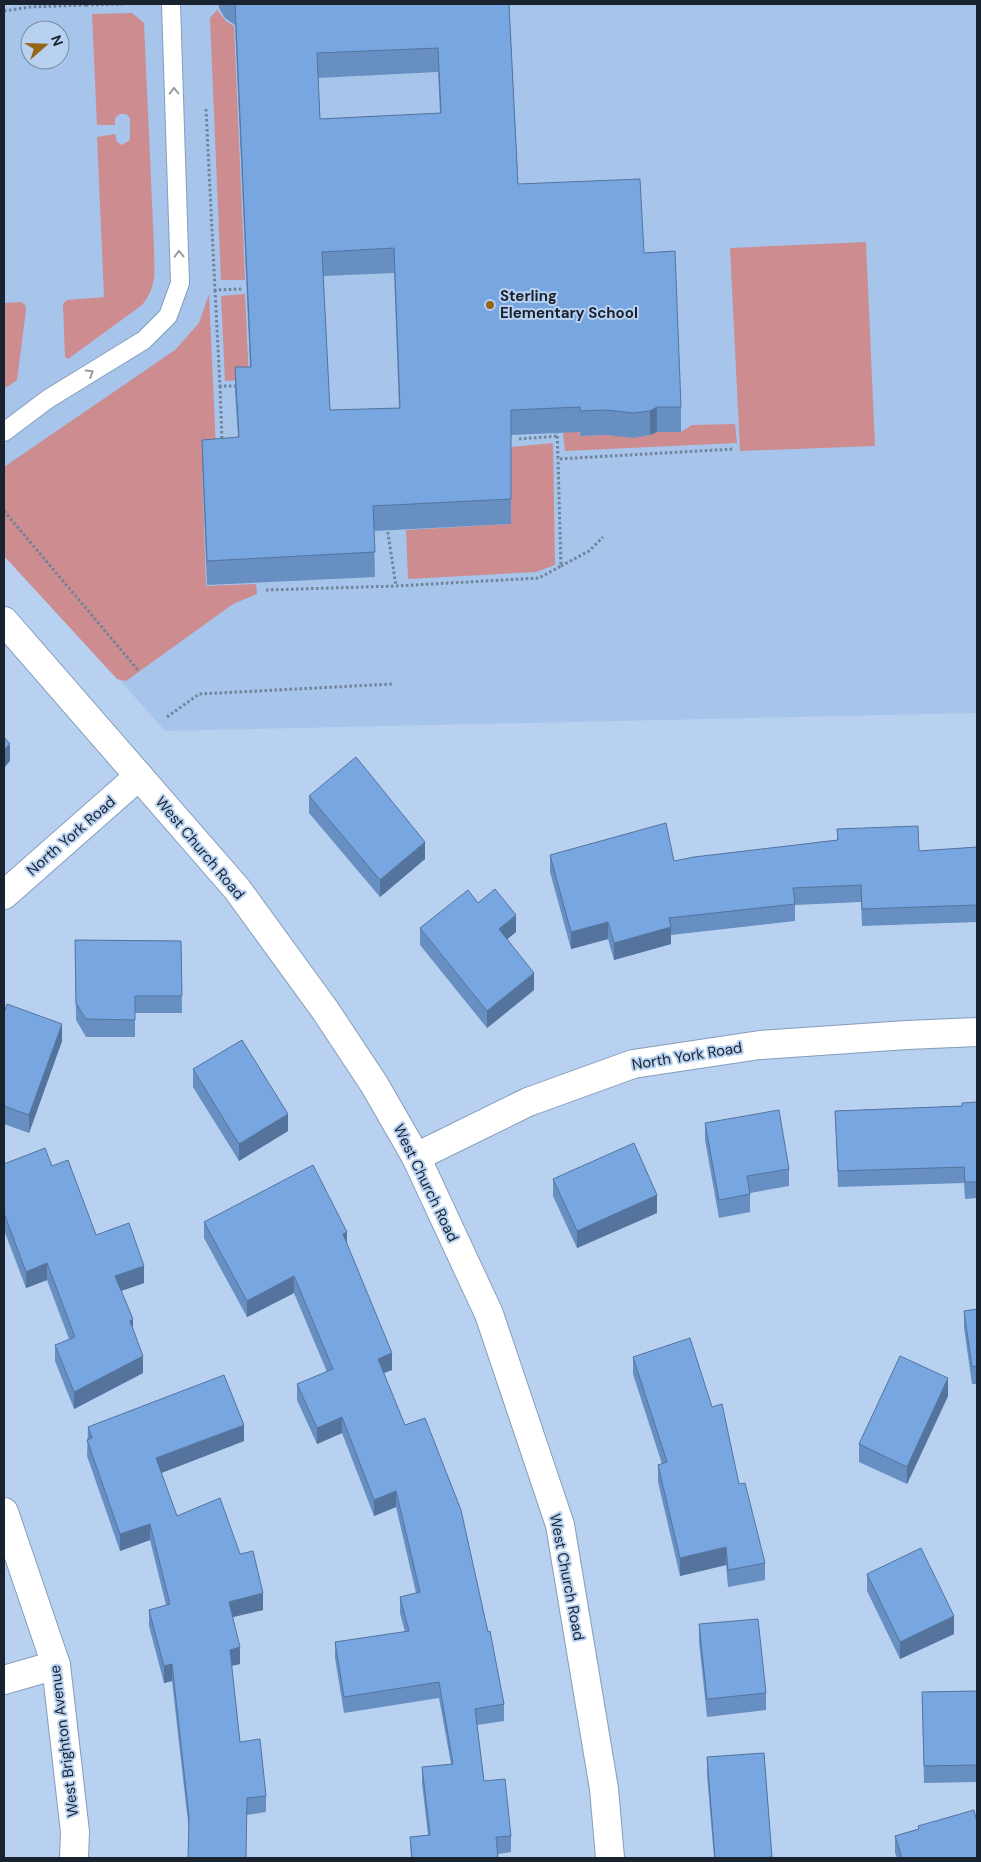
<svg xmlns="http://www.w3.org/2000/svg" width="981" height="1862" viewBox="0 0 981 1862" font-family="'DM Sans',sans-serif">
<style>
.built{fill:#a7c5eb;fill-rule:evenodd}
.green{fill:#cc8c90}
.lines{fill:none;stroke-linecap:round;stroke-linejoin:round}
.service-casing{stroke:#859dbb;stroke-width:20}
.minor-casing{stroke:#859dbb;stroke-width:30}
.secondary-casing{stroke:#859dbb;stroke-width:30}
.path{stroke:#70839a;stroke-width:3;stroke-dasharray:2.5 2.5;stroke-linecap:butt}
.service{stroke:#fff;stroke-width:18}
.minor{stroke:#fff;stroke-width:28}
.secondary{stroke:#fff;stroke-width:28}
.wall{fill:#678fc2;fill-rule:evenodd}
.shaded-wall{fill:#54749e}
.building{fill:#78a6e1;stroke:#54749e;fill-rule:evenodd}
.oneway{stroke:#989ca1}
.poi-dot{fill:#956616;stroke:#b8d1f1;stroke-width:2}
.labels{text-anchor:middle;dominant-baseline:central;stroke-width:4;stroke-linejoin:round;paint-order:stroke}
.poi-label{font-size:15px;font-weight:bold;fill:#19232f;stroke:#b8d1f1;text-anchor:start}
.street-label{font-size:15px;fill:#19232f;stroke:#b8d1f1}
</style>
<rect width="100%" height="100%" fill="#b8d1f1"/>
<path class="built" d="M 4,4 L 977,4 L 977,713 L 165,731 L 4,550 ZM 30,30 L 60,30 L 60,60 L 30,60 Z"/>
<g class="green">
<path d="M 217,10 L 226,21 L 234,26 L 245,280 L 221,280 L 210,18 Z"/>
<path d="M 132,13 L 144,23 L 154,247 C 154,272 158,285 142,305 L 68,359 L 65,357 L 63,304 L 67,300 L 104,297 L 97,137 L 115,134 L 117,142 L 122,145 L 130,140 L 130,118 L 126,114 L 120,114 L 115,118 L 115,125 L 97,125 L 92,14 Z"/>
<path d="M 866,242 L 875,446 L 740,451 L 730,248 Z"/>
<path d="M 209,294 L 216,449 L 202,465 L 206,586 L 256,584 L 257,594 L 233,604 L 133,676 L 126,681 L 117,679 L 4,556 L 4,467 L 175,350 L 199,323 Z"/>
<path d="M 245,294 L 249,380 L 225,381 L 221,296 Z"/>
<path d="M 21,302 L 25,305 L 26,310 L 17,380 L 4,389 L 4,303 Z"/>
<path d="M 735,424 L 737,443 L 565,451 L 563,434 L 565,431 L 579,431 L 580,436 L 606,435 L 634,437 L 650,435 L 657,432 L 681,432 L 692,425 Z"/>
<path d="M 553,443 L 555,565 L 536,572 L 408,579 L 406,530 L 511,524 L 511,447 Z"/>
</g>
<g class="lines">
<defs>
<path id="service" d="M 4,432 L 48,399 L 144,340 L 168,316 L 180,283 L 171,4"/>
<g id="minor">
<path d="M 4,895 L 139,776"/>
<path d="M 416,1157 L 528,1102 L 633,1064 L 760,1045 L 907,1035 L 977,1032"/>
<path d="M 4,1512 L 56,1665 L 75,1832 L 74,1858"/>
<path d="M 4,1680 L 56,1665"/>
</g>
<path id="secondary" d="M 4,621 L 237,889 L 325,1010 L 374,1084 L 416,1157 L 489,1314 L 560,1525 L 604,1789 L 610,1858"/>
</defs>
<use href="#service" class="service-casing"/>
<use href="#minor" class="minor-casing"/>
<use href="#secondary" class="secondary-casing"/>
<g class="path">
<path d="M 86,5 L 125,4"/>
<path d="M 4,11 L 30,7 L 86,5 L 86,4"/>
<path d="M 206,109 L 215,290 L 242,289"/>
<path d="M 215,290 L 220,386 L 237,386"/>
<path d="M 220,386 L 222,441"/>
<path d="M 557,431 L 558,459 L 734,449"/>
<path d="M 519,439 L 558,436"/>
<path d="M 4,511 L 138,670"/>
<path d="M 387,527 L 396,586"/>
<path d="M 561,566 L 589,551 L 603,537"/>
<path d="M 266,590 L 396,586 L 539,578 L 561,566 L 558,459"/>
<path d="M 167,717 L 199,694 L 393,684"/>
</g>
<use href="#service" class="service"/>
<use href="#minor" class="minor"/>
<use href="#secondary" class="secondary"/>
</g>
<g class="wall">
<path d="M 218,4 L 509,4 L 518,184 L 644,253 L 681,407 L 681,432 L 657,432 L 650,435 L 634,438 L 606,435 L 580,436 L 580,432 L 511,435 L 511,524 L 374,531 L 375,577 L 207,585 L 202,464 L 202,440 L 238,437 L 235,392 L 235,367 L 250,367 L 235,25 L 225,18 L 220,10 ZM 438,72 L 440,113 L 320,119 L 318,78 ZM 394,273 L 399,408 L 330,410 L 323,276 Z"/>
<path d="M 309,796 L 425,859 L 380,897 L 309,813 Z"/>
<path d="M 837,829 L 919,851 L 977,847 L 977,922 L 862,926 L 861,902 L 795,905 L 795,921 L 671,935 L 671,944 L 614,960 L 608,939 L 571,949 L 550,872 L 550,855 L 674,861 L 837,840 Z"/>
<path d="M 478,903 L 516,932 L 507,939 L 534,990 L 487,1028 L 420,945 L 420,928 Z"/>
<path d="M 75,940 L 181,941 L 182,1013 L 135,1013 L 135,1037 L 86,1037 L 76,1020 Z"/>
<path d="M 4,1013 L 62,1041 L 29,1133 L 4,1124 Z"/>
<path d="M 193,1069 L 288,1131 L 239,1161 L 193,1087 Z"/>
<path d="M 977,1102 L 977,1198 L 965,1199 L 964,1183 L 838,1187 L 835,1111 L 962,1106 Z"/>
<path d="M 705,1123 L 789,1169 L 789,1186 L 750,1193 L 750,1212 L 719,1218 L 705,1140 Z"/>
<path d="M 4,1164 L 52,1166 L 96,1235 L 144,1283 L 121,1291 L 133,1328 L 143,1373 L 74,1409 L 55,1361 L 55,1345 L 69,1339 L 47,1280 L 26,1288 L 4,1230 Z"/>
<path d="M 553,1179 L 657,1213 L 577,1248 L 553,1196 Z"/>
<path d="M 204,1222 L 347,1244 L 392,1370 L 384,1373 L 504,1704 L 504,1721 L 477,1725 L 484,1781 L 511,1836 L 511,1852 L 498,1854 L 498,1858 L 411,1858 L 410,1837 L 428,1835 L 422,1783 L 422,1767 L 451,1764 L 439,1698 L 344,1713 L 335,1658 L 335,1642 L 405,1632 L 400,1613 L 400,1597 L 416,1593 L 396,1507 L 374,1516 L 342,1433 L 317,1444 L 297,1400 L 297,1384 L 327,1372 L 294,1293 L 247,1317 L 204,1238 Z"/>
<path d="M 977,1309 L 977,1384 L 972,1384 L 964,1328 L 964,1311 Z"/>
<path d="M 633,1357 L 712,1407 L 739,1484 L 765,1563 L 765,1580 L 728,1587 L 726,1565 L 680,1576 L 658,1482 L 658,1465 L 662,1464 L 633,1374 Z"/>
<path d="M 948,1396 L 907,1484 L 859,1462 L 859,1444 Z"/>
<path d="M 88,1427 L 244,1441 L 161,1473 L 177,1516 L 240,1554 L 263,1610 L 232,1617 L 240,1664 L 231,1666 L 240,1742 L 266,1796 L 266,1812 L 247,1815 L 189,1831 L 172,1681 L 164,1683 L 149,1626 L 149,1610 L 166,1605 L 150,1540 L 120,1551 L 87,1456 Z"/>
<path d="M 867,1574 L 954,1634 L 900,1659 L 867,1591 Z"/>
<path d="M 699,1624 L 766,1693 L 766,1710 L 707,1717 L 699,1642 Z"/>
<path d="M 977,1691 L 977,1782 L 924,1783 L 922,1692 Z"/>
<path d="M 764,1753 L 772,1858 L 714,1858 L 707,1775 L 707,1757 Z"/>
<path d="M 918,1826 L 977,1858 L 897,1858 L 895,1853 L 895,1836 L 918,1829 Z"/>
</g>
<g class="shaded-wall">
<path d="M 657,407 L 657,432 L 650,435 L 650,411 Z"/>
<path d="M 10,744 L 10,761 L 4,768 L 4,750 Z"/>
<path d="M 425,842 L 425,859 L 380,897 L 380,880 Z"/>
<path d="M 516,915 L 516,932 L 499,946 L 499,929 Z"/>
<path d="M 608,922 L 608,939 L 571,949 L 571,932 Z"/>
<path d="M 671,927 L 671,944 L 614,960 L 614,943 Z"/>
<path d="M 534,973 L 534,990 L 487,1028 L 487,1011 Z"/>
<path d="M 62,1024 L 62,1041 L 29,1133 L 29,1115 Z"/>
<path d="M 288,1114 L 288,1131 L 239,1161 L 239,1144 Z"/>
<path d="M 657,1195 L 657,1213 L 577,1248 L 577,1231 Z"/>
<path d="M 347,1232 L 347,1248 L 343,1234 Z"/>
<path d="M 47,1263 L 47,1280 L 26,1288 L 26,1272 Z"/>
<path d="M 144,1266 L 144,1283 L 115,1293 L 115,1276 Z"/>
<path d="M 294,1276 L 294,1293 L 247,1317 L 247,1301 Z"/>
<path d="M 133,1319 L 133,1336 L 130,1321 Z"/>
<path d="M 392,1353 L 392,1370 L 378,1375 L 378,1359 Z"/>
<path d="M 143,1356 L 143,1373 L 74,1409 L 74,1392 Z"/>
<path d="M 948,1378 L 948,1396 L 907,1484 L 907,1467 Z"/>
<path d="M 342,1417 L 342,1433 L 317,1444 L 317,1428 Z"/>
<path d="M 244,1425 L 244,1441 L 156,1475 L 156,1458 Z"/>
<path d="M 396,1491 L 396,1507 L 374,1516 L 374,1500 Z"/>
<path d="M 150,1524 L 150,1540 L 120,1551 L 120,1534 Z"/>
<path d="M 726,1547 L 726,1565 L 680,1576 L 680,1558 Z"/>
<path d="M 263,1593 L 263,1610 L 229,1618 L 229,1602 Z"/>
<path d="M 954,1616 L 954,1634 L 900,1659 L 900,1642 Z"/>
<path d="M 240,1647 L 240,1664 L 230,1666 L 230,1650 Z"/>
<path d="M 172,1664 L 172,1681 L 164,1683 L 164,1666 Z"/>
</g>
<g class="building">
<path d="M 235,4 L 509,4 L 518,184 L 640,179 L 644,253 L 675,251 L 681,407 L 657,407 L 650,411 L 634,413 L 606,410 L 580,411 L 580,407 L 511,410 L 511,499 L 373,506 L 375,552 L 207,561 L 202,440 L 239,437 L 235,367 L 251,367 ZM 438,48 L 441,113 L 320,119 L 317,53 ZM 394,248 L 400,408 L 330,410 L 322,252 Z"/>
<path d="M 4,737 L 10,744 L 4,750 Z"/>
<path d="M 356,757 L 425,842 L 380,880 L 309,796 Z"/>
<path d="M 666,823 L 674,861 L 694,857 L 838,840 L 837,829 L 918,826 L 919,851 L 977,847 L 977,905 L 862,909 L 861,885 L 793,888 L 795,904 L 669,918 L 671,927 L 614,943 L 608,922 L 571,932 L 550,855 Z"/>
<path d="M 495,889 L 516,915 L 499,929 L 534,973 L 487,1011 L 420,928 L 468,890 L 478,903 Z"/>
<path d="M 75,940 L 181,941 L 182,996 L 135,996 L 135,1020 L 86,1019 L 76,1003 Z"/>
<path d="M 7,1004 L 62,1024 L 29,1115 L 4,1106 L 4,1013 Z"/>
<path d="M 242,1040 L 288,1114 L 239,1144 L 193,1069 Z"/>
<path d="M 977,1102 L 977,1182 L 965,1182 L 964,1167 L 838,1171 L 835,1111 L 962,1106 L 962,1103 Z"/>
<path d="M 779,1110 L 789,1169 L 747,1176 L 750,1194 L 719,1200 L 705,1123 Z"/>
<path d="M 634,1143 L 657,1195 L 577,1231 L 553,1179 Z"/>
<path d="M 45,1148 L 52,1166 L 68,1160 L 96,1235 L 129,1223 L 144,1266 L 115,1276 L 133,1319 L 130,1321 L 143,1356 L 74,1392 L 55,1345 L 75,1337 L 47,1263 L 26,1272 L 4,1213 L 4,1164 Z"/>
<path d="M 313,1165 L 347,1232 L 343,1234 L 392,1353 L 378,1359 L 405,1425 L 425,1418 L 461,1510 L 488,1632 L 490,1631 L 504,1704 L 475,1709 L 484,1781 L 505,1779 L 511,1836 L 496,1837 L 498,1858 L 412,1858 L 410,1837 L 430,1835 L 422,1767 L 453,1764 L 439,1682 L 344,1697 L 335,1642 L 409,1631 L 400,1597 L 420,1592 L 396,1491 L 374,1500 L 342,1417 L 317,1428 L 297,1384 L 333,1369 L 294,1276 L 247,1301 L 204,1222 Z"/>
<path d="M 977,1309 L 977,1366 L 972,1367 L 964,1311 Z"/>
<path d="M 690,1338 L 712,1407 L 722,1404 L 739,1484 L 745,1483 L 765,1563 L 728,1570 L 726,1547 L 680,1558 L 658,1465 L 667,1462 L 633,1357 Z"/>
<path d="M 900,1356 L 948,1378 L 907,1467 L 859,1444 Z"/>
<path d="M 224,1375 L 244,1425 L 156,1458 L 177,1516 L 220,1498 L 240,1554 L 253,1551 L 263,1593 L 229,1602 L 240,1647 L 230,1650 L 240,1742 L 260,1739 L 266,1796 L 247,1798 L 246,1858 L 188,1858 L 189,1817 L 172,1664 L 164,1666 L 149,1610 L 170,1604 L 150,1524 L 120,1534 L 87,1440 L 92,1438 L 88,1427 Z"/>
<path d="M 921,1548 L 954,1616 L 900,1642 L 867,1574 Z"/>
<path d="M 758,1619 L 766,1693 L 707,1699 L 699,1624 Z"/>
<path d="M 977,1691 L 977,1765 L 924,1766 L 922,1692 Z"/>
<path d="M 764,1753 L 772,1857 L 760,1858 L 715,1858 L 707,1757 Z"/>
<path d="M 974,1810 L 977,1822 L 977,1858 L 902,1858 L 895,1836 L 919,1829 L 918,1826 Z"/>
</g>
<defs><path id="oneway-chevron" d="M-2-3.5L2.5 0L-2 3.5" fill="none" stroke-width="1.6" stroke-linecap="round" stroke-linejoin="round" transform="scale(1.25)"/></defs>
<g class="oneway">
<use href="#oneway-chevron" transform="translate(174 91) rotate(-92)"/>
<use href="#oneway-chevron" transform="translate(179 254) rotate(-92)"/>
<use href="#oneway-chevron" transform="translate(90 373) rotate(-32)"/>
</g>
<circle class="poi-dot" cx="490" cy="305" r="5"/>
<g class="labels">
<g class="poi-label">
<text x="500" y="296">Sterling<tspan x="500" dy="17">Elementary School</tspan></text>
</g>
<g class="street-label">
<text transform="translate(71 836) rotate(-41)">North York Road</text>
<text transform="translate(200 848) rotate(50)">West Church Road</text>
<text transform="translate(687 1056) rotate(-9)">North York Road</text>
<text transform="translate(426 1183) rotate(64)">West Church Road</text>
<text transform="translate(567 1577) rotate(79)">West Church Road</text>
<text transform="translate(64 1741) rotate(-97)">West Brighton Avenue</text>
</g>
</g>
<rect width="981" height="1862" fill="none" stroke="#19232f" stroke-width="10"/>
<g transform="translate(45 45) rotate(70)"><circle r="24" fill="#b8d1f1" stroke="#788ba3"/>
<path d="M0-4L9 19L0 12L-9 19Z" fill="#956616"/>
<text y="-8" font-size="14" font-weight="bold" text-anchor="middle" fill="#19232f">N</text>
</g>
</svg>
